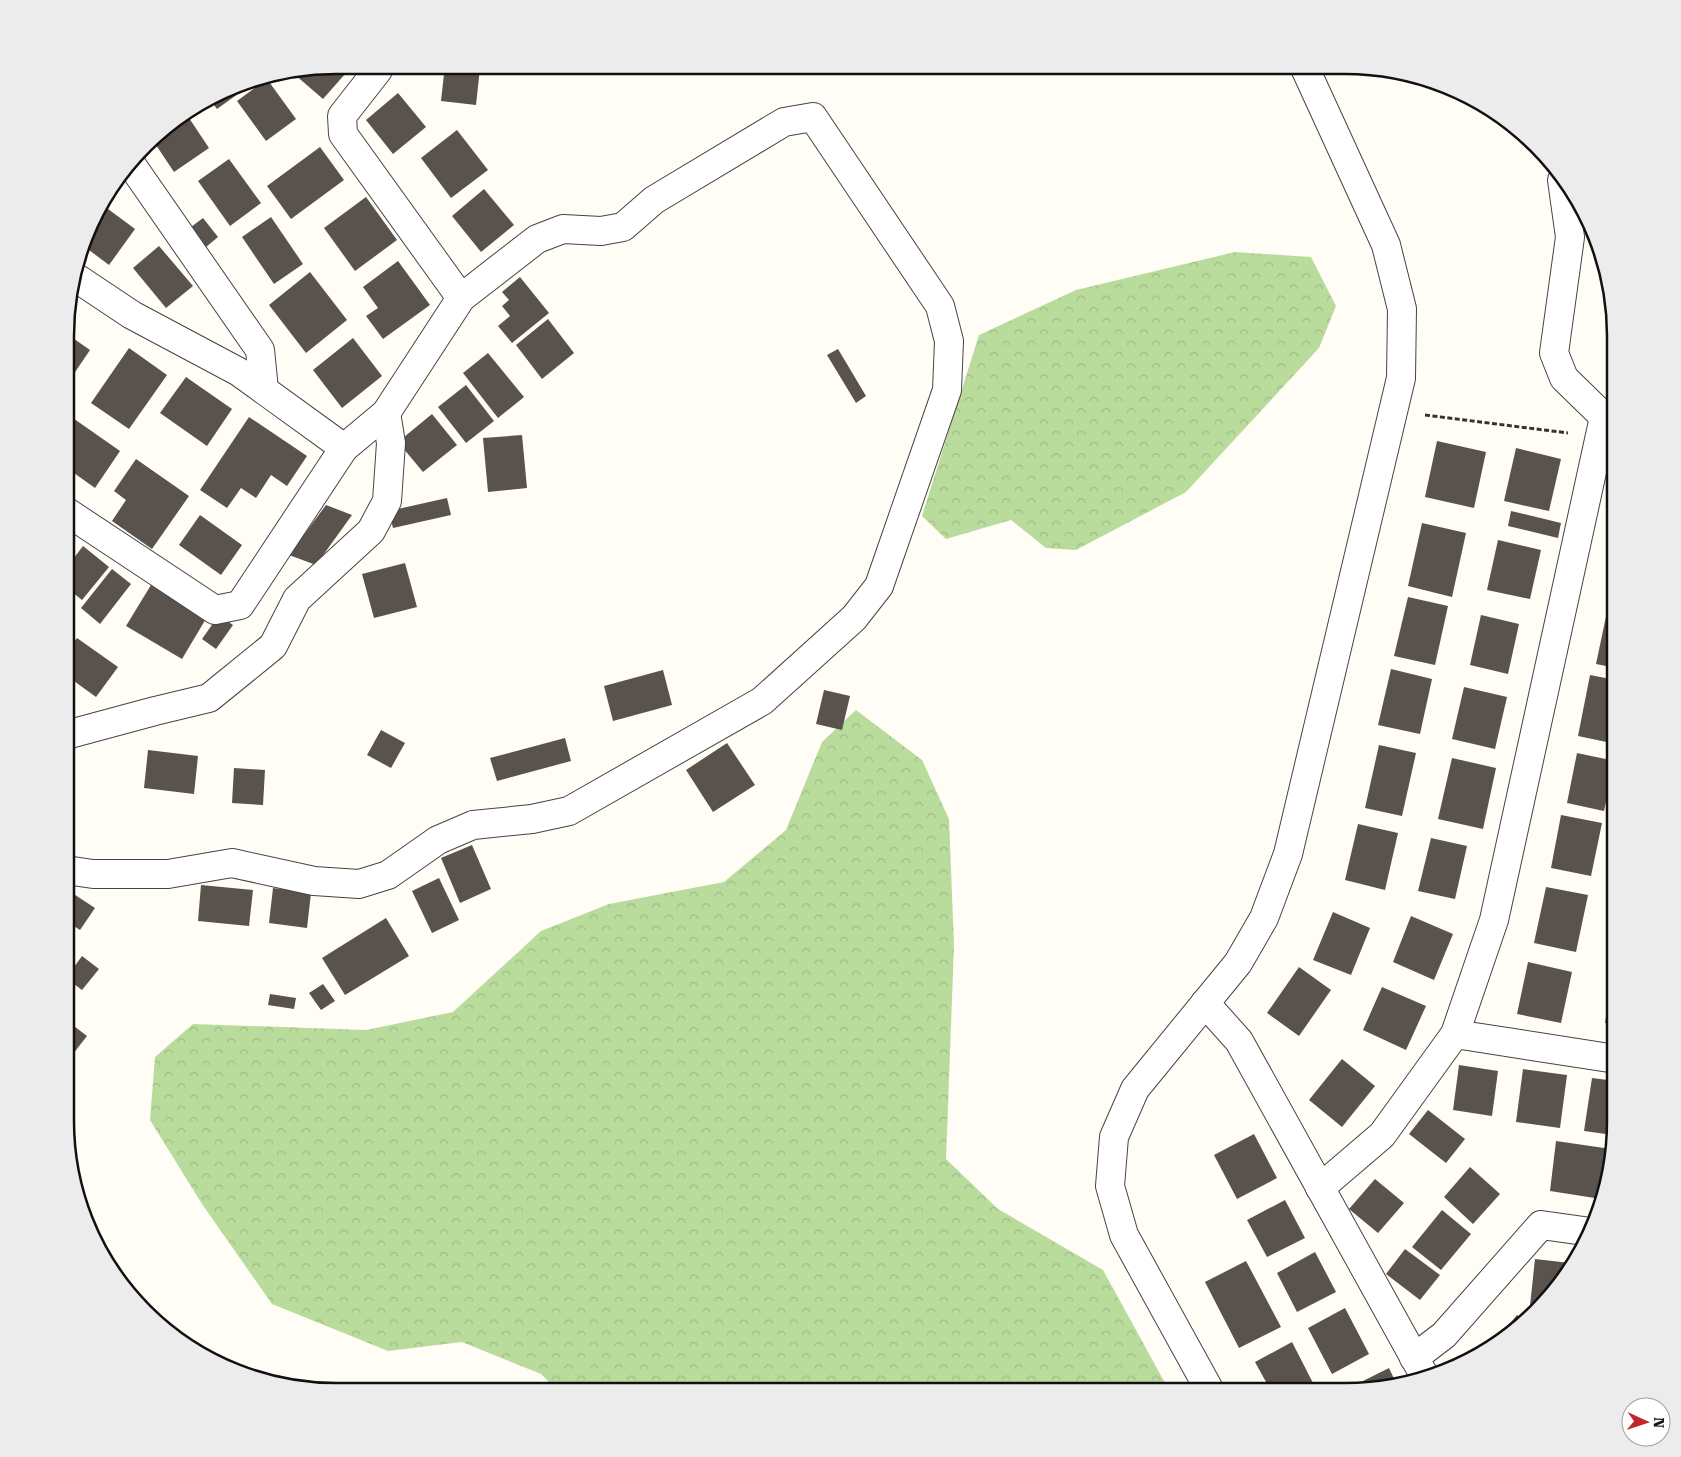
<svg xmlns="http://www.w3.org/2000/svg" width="1681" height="1457" viewBox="0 0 1681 1457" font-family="'Roboto Serif',serif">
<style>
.forest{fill:url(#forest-crowns)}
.building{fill:#5a524d}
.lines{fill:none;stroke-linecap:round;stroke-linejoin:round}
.minor-casing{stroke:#444;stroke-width:30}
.path{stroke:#333;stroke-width:3;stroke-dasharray:5 2.5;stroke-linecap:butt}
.minor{stroke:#fff;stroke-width:28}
.rim{fill:none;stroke:#111;stroke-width:2.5}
</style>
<defs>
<pattern id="forest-crowns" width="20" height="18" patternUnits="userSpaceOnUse" patternTransform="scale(1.25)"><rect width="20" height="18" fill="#b9dc9c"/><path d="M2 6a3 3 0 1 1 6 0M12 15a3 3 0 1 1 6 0" fill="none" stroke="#9ebc85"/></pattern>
</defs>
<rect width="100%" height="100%" fill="#fffdf5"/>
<g class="forest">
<path d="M 1235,252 L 1311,257 L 1336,306 L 1319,348 L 1186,492 L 1076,550 L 1046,548 L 1011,520 L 946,539 L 922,516 L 979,335 L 1076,290 Z"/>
<path d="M 856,710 L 922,760 L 949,819 L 954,945 L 946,1159 L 998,1209 L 1103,1270 L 1170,1392 L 559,1392 L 541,1374 L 462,1342 L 388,1351 L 272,1304 L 202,1204 L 150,1120 L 155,1057 L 193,1024 L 366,1030 L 453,1012 L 541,931 L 609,904 L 724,882 L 786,830 L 822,742 Z"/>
</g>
<g class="building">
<path d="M 336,65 L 353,65 L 323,99 L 294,74 L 296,71 Z"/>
<path d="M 445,65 L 480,68 L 476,105 L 441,101 Z"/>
<path d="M 267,79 L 296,119 L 266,141 L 237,101 Z"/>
<path d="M 238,85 L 242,91 L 217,109 L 211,101 Z"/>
<path d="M 398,93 L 426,127 L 393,154 L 366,120 Z"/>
<path d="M 187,115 L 209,148 L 174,172 L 152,139 L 157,132 Z"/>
<path d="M 457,130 L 488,170 L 451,198 L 421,158 Z"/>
<path d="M 320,147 L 344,180 L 291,219 L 267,186 Z"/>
<path d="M 229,159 L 261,203 L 230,226 L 198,181 Z"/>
<path d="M 484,189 L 514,225 L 481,252 L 452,216 Z"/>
<path d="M 366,197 L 397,240 L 355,271 L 324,228 Z"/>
<path d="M 100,203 L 135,229 L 109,265 L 85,247 Z"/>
<path d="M 271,217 L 303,264 L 274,284 L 242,237 Z"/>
<path d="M 203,218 L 218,237 L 206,247 L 191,227 Z"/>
<path d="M 159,246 L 193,286 L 166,308 L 133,268 Z"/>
<path d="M 398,261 L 430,305 L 383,339 L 366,316 L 378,308 L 363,287 Z"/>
<path d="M 310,272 L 347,320 L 306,353 L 269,305 Z"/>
<path d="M 520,277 L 549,313 L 512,343 L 498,326 L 510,316 L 502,306 L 509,300 L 502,292 Z"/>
<path d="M 548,319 L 574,353 L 542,379 L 516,345 Z"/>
<path d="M 67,334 L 90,350 L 67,384 Z"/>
<path d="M 353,338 L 382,376 L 342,408 L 313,370 Z"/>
<path d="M 129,348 L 167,375 L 129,429 L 91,403 Z"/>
<path d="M 838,349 L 866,396 L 856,403 L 827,355 Z"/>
<path d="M 488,353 L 524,397 L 498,418 L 463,373 Z"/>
<path d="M 186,377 L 232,409 L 207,446 L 160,413 Z"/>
<path d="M 466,385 L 494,421 L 466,443 L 438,407 Z"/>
<path d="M 432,414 L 457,445 L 423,472 L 398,442 Z"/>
<path d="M 70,416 L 120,451 L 95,488 L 67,468 L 67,420 Z"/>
<path d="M 249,417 L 307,456 L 287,486 L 271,475 L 256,498 L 241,488 L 227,508 L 200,490 Z"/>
<path d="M 522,435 L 527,488 L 488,492 L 483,438 Z"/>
<path d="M 1437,441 L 1486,452 L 1474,508 L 1425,497 Z"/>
<path d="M 1516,448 L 1561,459 L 1549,511 L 1504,501 Z"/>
<path d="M 136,459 L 189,496 L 152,549 L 112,521 L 126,500 L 114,491 Z"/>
<path d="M 447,498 L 451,515 L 393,528 L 389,511 Z"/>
<path d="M 326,505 L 352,515 L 316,565 L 289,555 Z"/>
<path d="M 1610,506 L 1616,508 L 1616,522 L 1607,520 Z"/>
<path d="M 1511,511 L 1561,523 L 1558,538 L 1508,526 Z"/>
<path d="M 200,515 L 242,545 L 221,575 L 179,545 Z"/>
<path d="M 1422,523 L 1466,533 L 1452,597 L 1408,586 Z"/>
<path d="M 1498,540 L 1541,550 L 1530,599 L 1487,590 Z"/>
<path d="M 83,546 L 109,567 L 82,600 L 67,588 L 67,567 Z"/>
<path d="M 1615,555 L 1616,555 L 1616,592 L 1607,590 Z"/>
<path d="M 405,563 L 417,607 L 374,618 L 362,574 Z"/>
<path d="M 112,569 L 131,584 L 100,624 L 81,608 Z"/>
<path d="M 151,585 L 207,617 L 182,659 L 126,626 Z"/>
<path d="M 1408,597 L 1448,606 L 1435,665 L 1394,656 Z"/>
<path d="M 1608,607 L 1616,608 L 1616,668 L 1596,664 Z"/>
<path d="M 219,615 L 233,625 L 216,649 L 202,639 Z"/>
<path d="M 1481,615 L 1519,624 L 1508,674 L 1470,665 Z"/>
<path d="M 77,638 L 118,667 L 96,697 L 67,676 L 67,652 Z"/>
<path d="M 1391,669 L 1432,679 L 1420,734 L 1378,725 Z"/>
<path d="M 663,670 L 672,705 L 613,721 L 604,686 Z"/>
<path d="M 1590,675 L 1616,680 L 1616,744 L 1578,736 Z"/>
<path d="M 1464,687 L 1507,697 L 1495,749 L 1452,739 Z"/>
<path d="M 824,690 L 850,696 L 842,730 L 816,724 Z"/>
<path d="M 381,730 L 405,743 L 391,768 L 367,755 Z"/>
<path d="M 565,738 L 571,761 L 497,781 L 490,758 Z"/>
<path d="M 727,743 L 755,785 L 713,812 L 686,770 Z"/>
<path d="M 1379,745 L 1416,753 L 1402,816 L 1365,808 Z"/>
<path d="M 148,750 L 198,756 L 194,794 L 144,788 Z"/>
<path d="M 1577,753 L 1615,761 L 1604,811 L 1567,803 Z"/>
<path d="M 1452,758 L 1496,768 L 1483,829 L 1438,819 Z"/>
<path d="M 234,768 L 265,770 L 263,805 L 232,803 Z"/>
<path d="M 1561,815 L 1602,823 L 1591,876 L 1551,868 Z"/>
<path d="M 1358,824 L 1398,833 L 1385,890 L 1345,880 Z"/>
<path d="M 1431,838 L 1467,846 L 1455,899 L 1418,891 Z"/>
<path d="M 472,845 L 491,889 L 460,903 L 441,858 Z"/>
<path d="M 439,878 L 459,920 L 432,933 L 412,891 Z"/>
<path d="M 201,885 L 253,890 L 249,926 L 198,921 Z"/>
<path d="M 1546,887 L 1588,895 L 1576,952 L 1534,943 Z"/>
<path d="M 273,888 L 311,893 L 307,928 L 269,923 Z"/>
<path d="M 66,889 L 95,908 L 80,930 L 66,921 Z"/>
<path d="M 1333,912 L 1370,928 L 1351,975 L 1313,960 Z"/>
<path d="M 1411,916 L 1453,934 L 1434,980 L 1393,962 Z"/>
<path d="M 386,918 L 409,956 L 345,995 L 322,958 Z"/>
<path d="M 66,932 L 75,938 L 66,951 Z"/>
<path d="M 82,956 L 99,969 L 82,990 L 66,978 Z"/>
<path d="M 1528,962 L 1572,972 L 1561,1023 L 1517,1014 Z"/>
<path d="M 1299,967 L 1331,990 L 1299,1036 L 1267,1013 Z"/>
<path d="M 1613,971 L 1616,971 L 1616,1024 L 1605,1023 Z"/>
<path d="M 323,984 L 335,1001 L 321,1010 L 309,993 Z"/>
<path d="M 1382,987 L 1426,1006 L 1406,1050 L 1363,1030 Z"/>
<path d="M 270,994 L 296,998 L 294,1009 L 268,1005 Z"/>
<path d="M 66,1020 L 87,1036 L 66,1063 Z"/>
<path d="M 1342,1059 L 1375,1086 L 1342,1127 L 1309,1100 Z"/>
<path d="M 1459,1065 L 1498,1071 L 1492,1116 L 1453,1110 Z"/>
<path d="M 1523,1069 L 1567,1075 L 1560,1128 L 1516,1122 Z"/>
<path d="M 1592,1078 L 1616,1081 L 1616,1121 L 1613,1135 L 1584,1131 Z"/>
<path d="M 1428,1110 L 1465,1139 L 1446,1163 L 1409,1134 Z"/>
<path d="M 1254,1134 L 1277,1178 L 1237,1199 L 1214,1155 Z"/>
<path d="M 1556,1141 L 1611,1149 L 1601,1199 L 1550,1191 Z"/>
<path d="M 1470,1167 L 1500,1194 L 1473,1224 L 1444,1197 Z"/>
<path d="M 1375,1179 L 1404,1203 L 1378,1233 L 1349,1209 Z"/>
<path d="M 1285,1200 L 1305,1238 L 1267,1257 L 1247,1220 Z"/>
<path d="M 1442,1210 L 1471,1234 L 1441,1270 L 1412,1247 Z"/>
<path d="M 1405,1249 L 1440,1275 L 1420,1300 L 1386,1274 Z"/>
<path d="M 1315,1252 L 1336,1292 L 1297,1312 L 1277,1273 Z"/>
<path d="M 1535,1259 L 1570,1263 L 1534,1315 L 1529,1315 Z"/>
<path d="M 1246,1261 L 1281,1327 L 1239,1348 L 1205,1282 Z"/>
<path d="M 1345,1308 L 1369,1354 L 1332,1374 L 1308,1328 Z"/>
<path d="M 1517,1315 L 1525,1321 L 1495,1343 L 1495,1342 Z"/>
<path d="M 1292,1342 L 1313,1383 L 1297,1391 L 1271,1391 L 1255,1362 Z"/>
<path d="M 1389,1368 L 1396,1383 L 1363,1391 L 1353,1391 L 1351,1387 Z"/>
</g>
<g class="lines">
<defs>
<g id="minor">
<path d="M 380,65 L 378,70 L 342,116 L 343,134 L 461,298"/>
<path d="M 131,164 L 260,350 L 264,390"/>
<path d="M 75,277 L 132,315 L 239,372 L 344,448"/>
<path d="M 66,735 L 155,711 L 209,698 L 273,646 L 297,599 L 371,531 L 387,501 L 391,443 L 386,413"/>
<path d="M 66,870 L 93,874 L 168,874 L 232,863 L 314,881 L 359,884 L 388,875 L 438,840 L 473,825 L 532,819 L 569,811 L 762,701 L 854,618 L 879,586 L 947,390 L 949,341 L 940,306 L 813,117 L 784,122 L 654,200 L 623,227 L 601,231 L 563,229 L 537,239 L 461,298 L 386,413 L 344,448 L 240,605 L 215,610 L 67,512"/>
<path d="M 1205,1003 L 1239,1041 L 1424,1375"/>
<path d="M 1455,1034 L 1616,1059"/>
<path d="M 1320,1188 L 1382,1135 L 1455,1034 L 1494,920 L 1604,417 L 1564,378 L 1554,353 L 1570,237 L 1562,180"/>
<path d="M 1414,1358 L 1444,1335 L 1541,1225 L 1591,1232"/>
<path d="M 1210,1391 L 1124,1235 L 1110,1186 L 1114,1137 L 1135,1089 L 1238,963 L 1264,918 L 1288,854 L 1401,378 L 1402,309 L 1386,245 L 1304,66"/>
</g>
</defs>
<use href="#minor" class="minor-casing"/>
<path class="path" d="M 1425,415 L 1568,433"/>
<use href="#minor" class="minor"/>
</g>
<path d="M0 0H1681V1457H0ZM336 74H1345A262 262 0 0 1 1607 336V1121A262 262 0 0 1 1345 1383H336A262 262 0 0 1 74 1121V336A262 262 0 0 1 336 74Z" fill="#ececec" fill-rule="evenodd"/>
<path class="rim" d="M336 74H1345A262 262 0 0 1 1607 336V1121A262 262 0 0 1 1345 1383H336A262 262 0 0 1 74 1121V336A262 262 0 0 1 336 74Z"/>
<g transform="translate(1646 1422) rotate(93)"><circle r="24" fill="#ffffff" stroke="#a0a0a0"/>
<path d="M0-4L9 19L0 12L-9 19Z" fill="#c4262e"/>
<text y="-8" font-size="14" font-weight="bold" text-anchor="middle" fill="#111111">N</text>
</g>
</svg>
